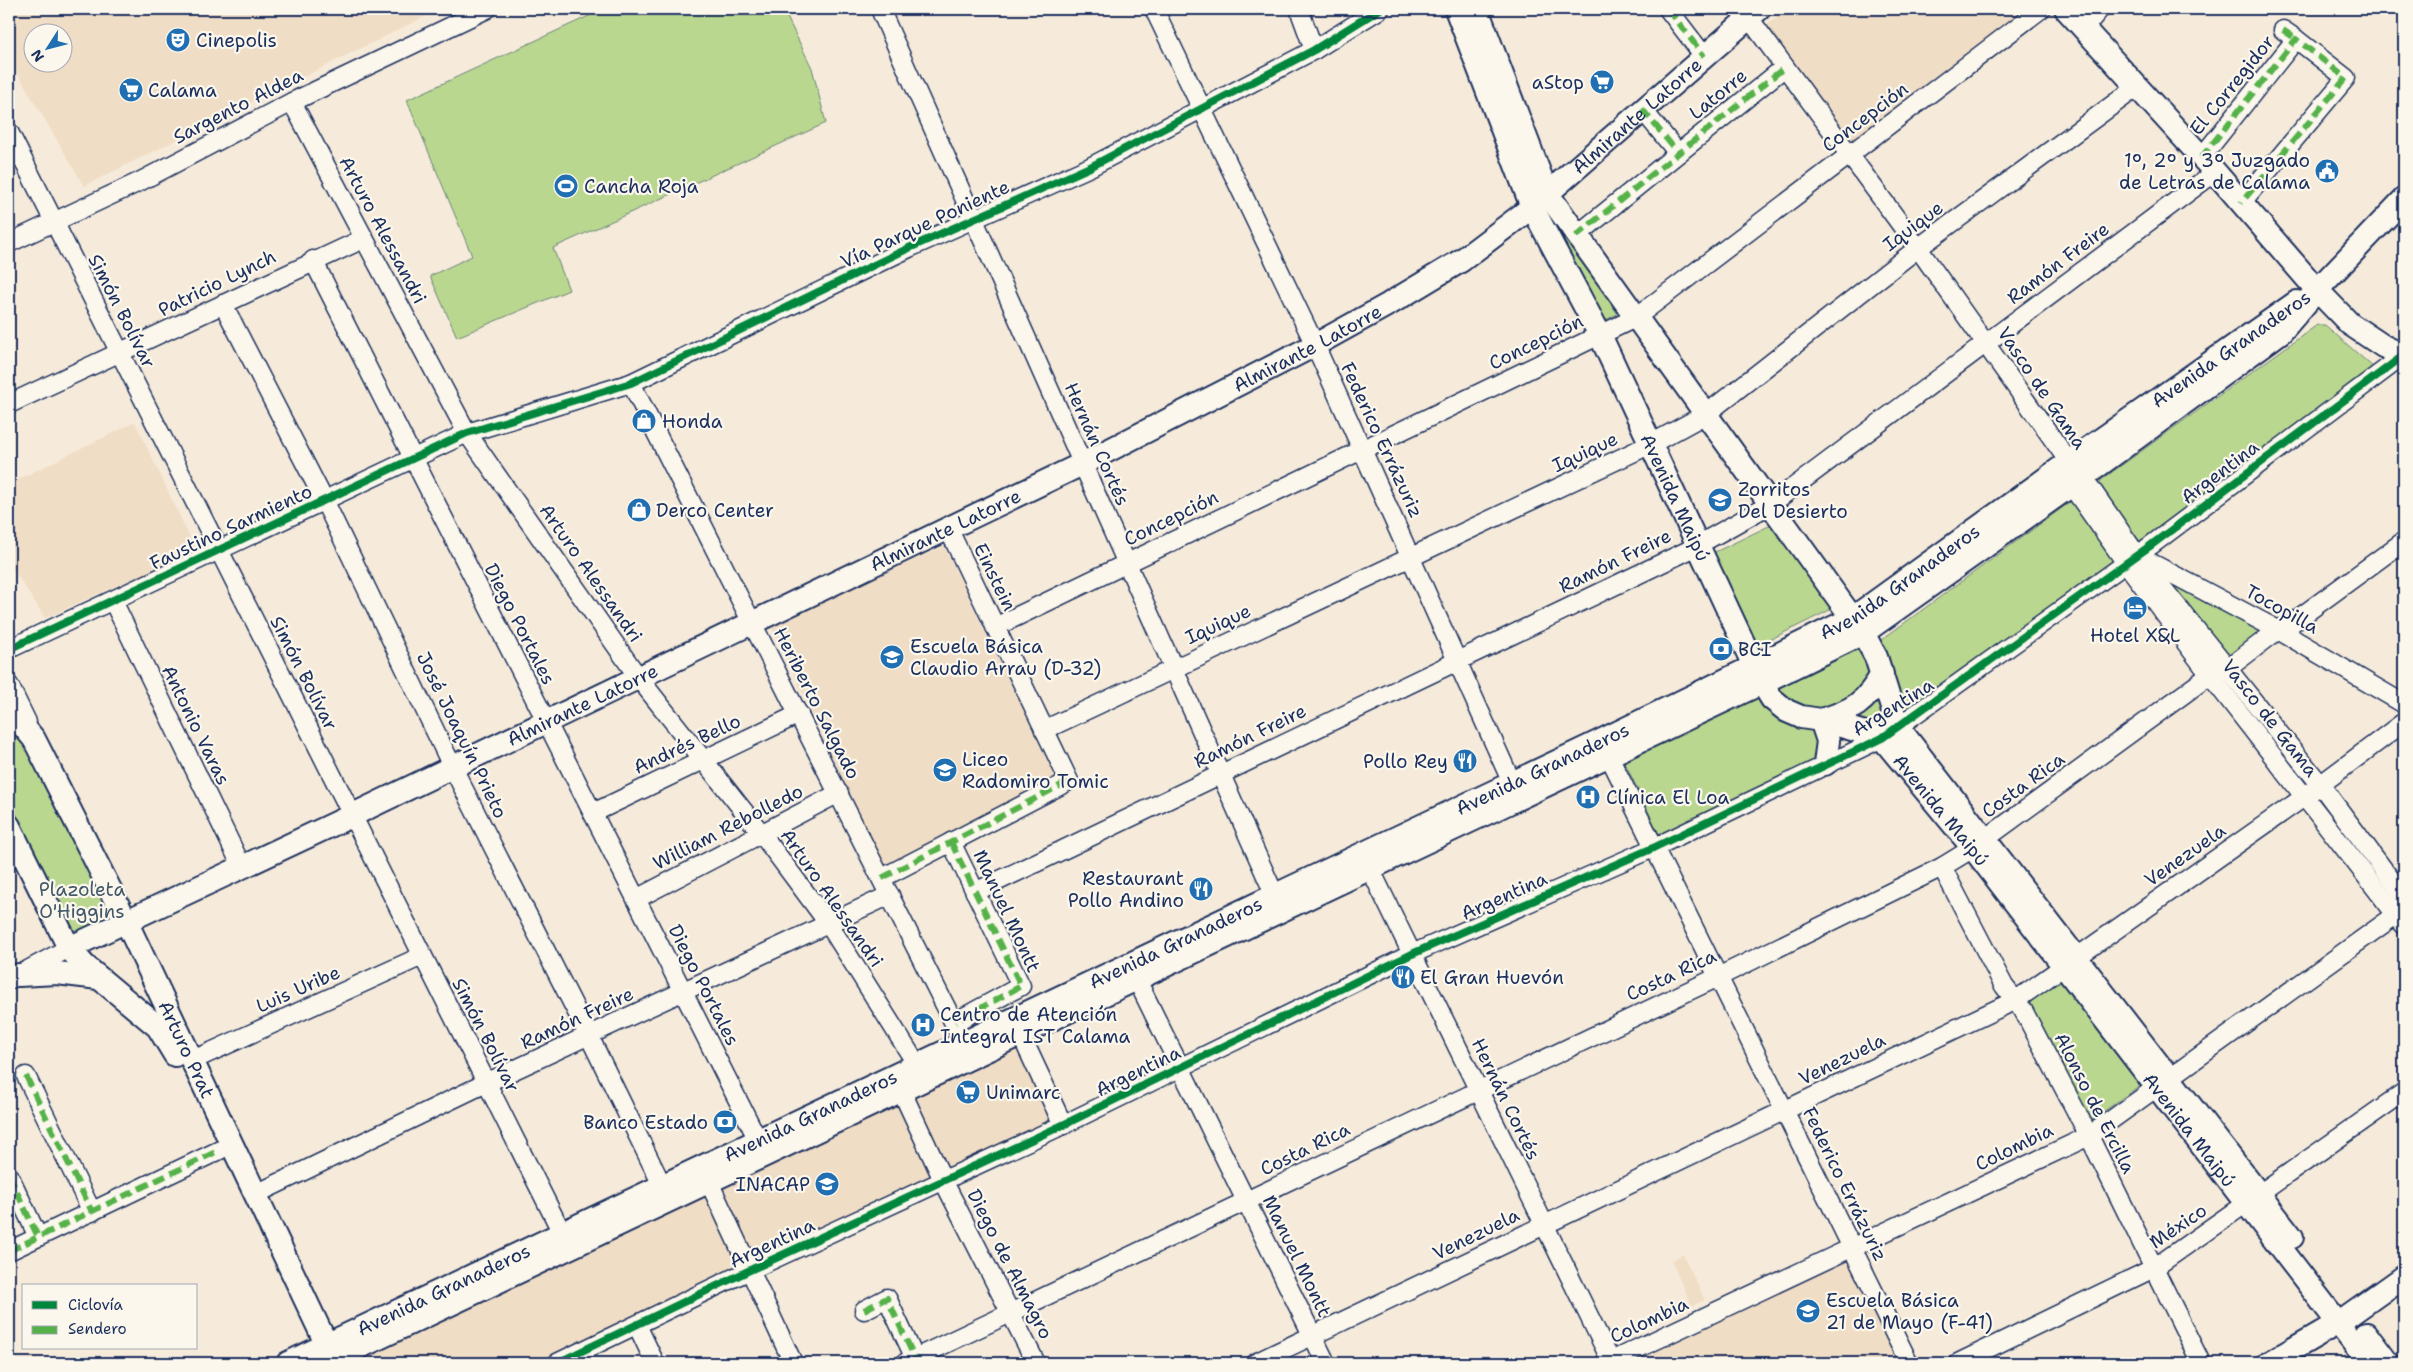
<svg xmlns="http://www.w3.org/2000/svg" width="2413" height="1372" viewBox="0 0 2413 1372" font-family="'Shantell Sans',sans-serif">
<style>
.built{fill:#f0ddc5;fill-rule:evenodd}
.green{fill:#bad790;stroke:#6a8377}
.lines{fill:none;stroke-linecap:round;stroke-linejoin:round}
.minor-casing{stroke:#1b2f5e;stroke-width:21}
.major-casing{stroke:#1b2f5e;stroke-width:26}
.minor{stroke:#fbf7ec;stroke-width:18}
.major{stroke:#fbf7ec;stroke-width:22}
.quiet{stroke:#55b248;stroke-width:6;stroke-dasharray:12 6;stroke-linecap:butt}
.cycleway-casing{stroke:#fbf7ec;stroke-width:11}
.cycleway{stroke:#00873e;stroke-width:8}
.labels{text-anchor:middle;dominant-baseline:central;stroke-width:4.5;stroke-linejoin:round;paint-order:stroke}
.poi-label{font-size:19px;fill:#1b2f5e;stroke:#fbf7ec;text-anchor:start}
.street-label{font-size:19px;fill:#1b2f5e;stroke:#fbf7ec}
.park-label{font-size:19px;fill:#43596a;stroke:#fbf7ec}
</style>
<rect width="100%" height="100%" fill="#f6ebda"/>
<filter id="ink" filterUnits="userSpaceOnUse"><feTurbulence type="fractalNoise" baseFrequency=".02" numOctaves="2"/><feDisplacementMap in="SourceGraphic" scale="10" xChannelSelector="R" yChannelSelector="G"/><feConvolveMatrix kernelMatrix="1 2 1 2 8 2 1 2 1" color-interpolation-filters="sRGB"/></filter>
<g filter="url(#ink)">
<g class="built">
<path d="M 9,9 L 440,9 L 84,186 L 9,59 ZM 62,32 L 62,62 L 32,62 L 32,32 Z"/>
<path d="M 1786,9 L 2024,9 L 1853,144 L 1766,26 Z"/>
<path d="M 135,422 L 196,550 L 45,618 L 13,569 L 9,570 L 9,484 Z"/>
<path d="M 944,546 L 1055,777 L 884,867 L 771,626 Z"/>
<path d="M 1016,1047 L 1053,1124 L 950,1175 L 913,1095 Z"/>
<path d="M 898,1099 L 937,1179 L 755,1263 L 720,1187 Z"/>
<path d="M 702,1189 L 741,1270 L 548,1363 L 356,1363 L 353,1357 Z"/>
<path d="M 1683,1254 L 1705,1300 L 1692,1306 L 1671,1261 Z"/>
<path d="M 1850,1259 L 1903,1363 L 1631,1363 Z"/>
</g>
<g class="green">
<path d="M 604,9 L 783,9 L 812,68 L 826,123 L 553,248 L 569,290 L 457,337 L 430,276 L 472,256 L 407,100 Z"/>
<path d="M 1555,212 L 1625,310 L 1600,323 L 1550,219 Z"/>
<path d="M 2317,325 L 2325,325 L 2374,368 L 2143,541 L 2139,541 L 2099,486 L 2101,480 Z"/>
<path d="M 2073,500 L 2117,561 L 1906,713 L 1877,643 Z"/>
<path d="M 1775,523 L 1836,607 L 1755,647 L 1711,554 Z"/>
<path d="M 2171,583 L 2264,630 L 2228,657 Z"/>
<path d="M 1858,642 L 1873,676 L 1835,710 L 1805,711 L 1771,684 Z"/>
<path d="M 1878,689 L 1891,722 L 1884,731 L 1853,722 Z"/>
<path d="M 1763,695 L 1808,726 L 1818,737 L 1817,761 L 1661,838 L 1624,761 Z"/>
<path d="M 9,728 L 23,737 L 113,914 L 75,933 L 9,799 Z"/>
<path d="M 2063,981 L 2143,1083 L 2085,1125 L 2024,1002 Z"/>
</g>
<g class="lines">
<defs>
<g id="minor">
<path d="M 880,9 L 1275,896"/>
<path d="M 1154,9 L 1315,345 L 1512,783"/>
<path d="M 1299,9 L 1314,50"/>
<path d="M 1668,9 L 1704,56"/>
<path d="M 1749,18 L 1918,248 L 2069,462 L 2071,485 L 2126,563 L 2210,675 L 2404,925"/>
<path d="M 2084,28 L 2100,9"/>
<path d="M 2283,30 L 2296,39"/>
<path d="M 292,102 L 467,433 L 638,677 L 761,833 L 828,923 L 917,1065"/>
<path d="M 1642,109 L 1678,153"/>
<path d="M 9,132 L 562,1233"/>
<path d="M 2201,158 L 2296,39 L 2346,78 L 2241,203"/>
<path d="M 1576,236 L 1785,67"/>
<path d="M 9,243 L 141,181 L 292,102 L 487,9"/>
<path d="M 313,260 L 758,1140"/>
<path d="M 223,304 L 324,500 L 452,766 L 589,1036 L 662,1185"/>
<path d="M 631,383 L 964,1043"/>
<path d="M 9,404 L 363,239"/>
<path d="M 2083,477 L 2141,561 L 2320,784 L 2404,897"/>
<path d="M 2144,559 L 2278,630 L 2404,704"/>
<path d="M 113,601 L 242,867"/>
<path d="M 995,627 L 1635,318 L 2041,9"/>
<path d="M 9,649 L 467,433 L 631,383 L 909,248 L 1090,167 L 1314,50 L 1380,9"/>
<path d="M 9,685 L 27,722"/>
<path d="M 1044,730 L 1651,444 L 1706,414 L 1918,248 L 2137,87"/>
<path d="M 1609,756 L 1909,1363"/>
<path d="M 593,813 L 799,714"/>
<path d="M 951,842 L 1021,986 L 955,1022"/>
<path d="M 1365,858 L 1612,1363"/>
<path d="M 1942,867 L 2004,986 L 2023,1010 L 2089,1136 L 2201,1363"/>
<path d="M 882,878 L 1069,781 L 948,528"/>
<path d="M 975,892 L 1687,551 L 1771,504 L 2215,172"/>
<path d="M 636,899 L 839,793"/>
<path d="M 9,980 L 69,948"/>
<path d="M 1137,980 L 1326,1363"/>
<path d="M 1021,1035 L 1063,1125"/>
<path d="M 191,1061 L 422,956"/>
<path d="M 26,1076 L 92,1212"/>
<path d="M 896,1079 L 943,1180 L 1036,1363"/>
<path d="M 704,1171 L 793,1363"/>
<path d="M 9,1175 L 38,1237"/>
<path d="M 254,1195 L 486,1083 L 890,895"/>
<path d="M 9,1251 L 220,1150"/>
<path d="M 864,1310 L 887,1298 L 917,1363"/>
<path d="M 637,1325 L 655,1363"/>
<path d="M 557,1363 L 750,1270 L 1063,1125 L 1412,954 L 1653,848 L 1882,738 L 2150,546 L 2403,356"/>
<path d="M 905,1363 L 1718,977 L 1942,867 L 1973,848 L 2210,675 L 2227,669 L 2278,630 L 2288,626 L 2404,541"/>
<path d="M 1255,1363 L 2016,1000 L 2304,797 L 2404,722"/>
<path d="M 1607,1363 L 2089,1136 L 2404,909"/>
<path d="M 1958,1363 L 2154,1268 L 2404,1092"/>
</g>
<g id="major">
<path id="s1" d="M 1456,9 L 1532,207 L 1600,335 L 1762,683 L 1772,699 L 1787,711 L 1801,717 L 1821,720 L 1882,738 L 1973,848 L 2369,1363"/>
<path d="M 1477,9 L 1547,193 L 1863,633 L 1876,657 L 1898,727 L 2292,1237"/>
<path d="M 2066,9 L 2215,172 L 2317,290 L 2350,324 L 2383,346 L 2404,356"/>
<path id="s2" d="M 9,709 L 34,739 L 126,921 L 333,1358"/>
<path d="M 1821,720 C 1852,711 1866,703 1882,674"/>
<path d="M 1821,720 L 1828,741 L 1825,764"/>
<path d="M 9,826 L 69,948 L 85,966 L 158,1027 L 175,1055"/>
<path id="s3" d="M 69,948 L 332,825 L 1082,464 L 1315,345 L 1389,304 L 1462,260 L 1532,207 L 1759,9"/>
<path d="M 19,975 L 57,973 L 99,978"/>
<path d="M 2366,1334 L 2388,1363"/>
<path id="s4" d="M 288,1363 L 1588,747 L 1853,618 L 2069,462 L 2297,302"/>
<path d="M 326,1363 L 1751,688 L 1863,633 L 2083,477 L 2281,332 L 2317,290 L 2404,199"/>
<path d="M 2269,1363 L 2338,1323 L 2404,1276"/>
</g>
</defs>
<use href="#minor" class="minor-casing"/>
<use href="#major" class="major-casing"/>
<use href="#minor" class="minor"/>
<use href="#major" class="major"/>
<g class="quiet">
<path d="M 1668,9 L 1704,56"/>
<path d="M 2283,30 L 2296,39"/>
<path d="M 1642,109 L 1678,153"/>
<path d="M 2201,158 L 2296,39 L 2346,78 L 2241,203"/>
<path d="M 1576,236 L 1785,67"/>
<path d="M 951,842 L 1021,986 L 955,1022"/>
<path d="M 882,878 L 1069,781"/>
<path d="M 26,1076 L 92,1212"/>
<path d="M 9,1175 L 38,1237"/>
<path d="M 9,1251 L 220,1150"/>
<path d="M 864,1310 L 887,1298 L 917,1363"/>
</g>
<defs>
<g id="cycleway">
<path d="M 9,649 L 467,433 L 631,383 L 909,248 L 1090,167 L 1314,50 L 1380,9"/>
<path d="M 557,1363 L 750,1270 L 1063,1125 L 1412,954 L 1653,848 L 1882,738 L 2150,546 L 2403,356"/>
</g>
</defs>
<use href="#cycleway" class="cycleway-casing"/>
<use href="#cycleway" class="cycleway"/>
</g>
</g>
<defs>
<symbol id="theatre-disc" viewBox="-11 -11 22 22"><circle r="9.5" fill="#1f6fb2" stroke="#fbf7ec"/><path d="M-5-5.5Q0-4 5-5.5V0Q5 5 0 6Q-5 5-5 0ZM-3.3-2.5H-1v1.5H-3.3ZM1-2.5H3.3v1.5H1ZM-2.8 1Q0 5.5 2.8 1Z" fill="#fff"/></symbol>
<symbol id="supermarket-disc" viewBox="-11 -11 22 22"><circle r="9.5" fill="#1f6fb2" stroke="#fbf7ec"/><path d="M-6-5.5h2.5l.6 2H6L4.5 2H-2.5L-4.4-4H-6ZM-1.5 3.2a1.3 1.3 0 1 0 .1 0ZM3 3.2a1.3 1.3 0 1 0 .1 0Z" fill="#fff"/></symbol>
<symbol id="civic-disc" viewBox="-11 -11 22 22"><circle r="9.5" fill="#1f6fb2" stroke="#fbf7ec"/><path d="M-.6-6.5H3V-4.5H.6V-3L4-1V1h2V6H-6V1h2V-1L-.6-3ZM-1.2 2.5V6h2.4V2.5Z" fill="#fff"/></symbol>
<symbol id="stadium-disc" viewBox="-11 -11 22 22"><circle r="9.5" fill="#1f6fb2" stroke="#fbf7ec"/><path d="M0-5a6.5 5 0 1 0 0 10a6.5 5 0 1 0 0-10ZM-3.5-1.8h7v3.6h-7Z" fill="#fff"/></symbol>
<symbol id="shop-disc" viewBox="-11 -11 22 22"><circle r="9.5" fill="#1f6fb2" stroke="#fbf7ec"/><path d="M-5-2.5h2.3a2.7 3.5 0 0 1 5.4 0H5L5.5 6h-11ZM-1.5-2.5h3a1.5 2.3 0 0 0-3 0Z" fill="#fff"/></symbol>
<symbol id="school-disc" viewBox="-11 -11 22 22"><circle r="9.5" fill="#1f6fb2" stroke="#fbf7ec"/><path d="M0-5L7-2L0 1L-7-2ZM-4 1L0 2.5L4 1V4Q0 6-4 4Z" fill="#fff"/></symbol>
<symbol id="hotel-disc" viewBox="-11 -11 22 22"><circle r="9.5" fill="#1f6fb2" stroke="#fbf7ec"/><path d="M-6-4.5h1.5V1H6V5H4.5V3h-9V5H-6ZM-4 0a1.8 1.8 0 1 1 3.6 0ZM.5 0V-2.5h3Q6-2.5 6 0Z" fill="#fff"/></symbol>
<symbol id="bank-disc" viewBox="-11 -11 22 22"><circle r="9.5" fill="#1f6fb2" stroke="#fbf7ec"/><path d="M-6-4H6V4H-6ZM0-2.3a2.3 2.3 0 1 0 0 4.6a2.3 2.3 0 1 0 0-4.6Z" fill="#fff"/></symbol>
<symbol id="restaurant-disc" viewBox="-11 -11 22 22"><circle r="9.5" fill="#1f6fb2" stroke="#fbf7ec"/><path d="M-5-6h1v4h1v-4h1v4h1v-4h1v5L-1.5 .5V6h-2V.5L-5-1ZM5-6V6H3V1.5H1.5Q1.5-4 5-6Z" fill="#fff"/></symbol>
<symbol id="hospital-disc" viewBox="-11 -11 22 22"><circle r="9.5" fill="#1f6fb2" stroke="#fbf7ec"/><path d="M-5-5h3v3.5h4V-5h3V5h-3V1.5h-4V5h-3Z" fill="#fff"/></symbol>
<symbol id="university-disc" viewBox="-11 -11 22 22"><circle r="9.5" fill="#1f6fb2" stroke="#fbf7ec"/><path d="M0-5L7-2L0 1L-7-2ZM-4 1L0 2.5L4 1V4Q0 6-4 4Z" fill="#fff"/></symbol>
</defs>
<g fill-rule="evenodd">
<use href="#theatre-disc" x="164" y="26" width="28" height="28"/>
<use href="#supermarket-disc" x="1588" y="68" width="28" height="28"/>
<use href="#supermarket-disc" x="117" y="76" width="28" height="28"/>
<use href="#civic-disc" x="2313" y="157" width="28" height="28"/>
<use href="#stadium-disc" x="552" y="172" width="28" height="28"/>
<use href="#shop-disc" x="630" y="407" width="28" height="28"/>
<use href="#school-disc" x="1706" y="486" width="28" height="28"/>
<use href="#shop-disc" x="625" y="496" width="28" height="28"/>
<use href="#hotel-disc" x="2121" y="594" width="28" height="28"/>
<use href="#bank-disc" x="1707" y="635" width="28" height="28"/>
<use href="#school-disc" x="878" y="643" width="28" height="28"/>
<use href="#restaurant-disc" x="1451" y="747" width="28" height="28"/>
<use href="#school-disc" x="931" y="756" width="28" height="28"/>
<use href="#hospital-disc" x="1574" y="783" width="28" height="28"/>
<use href="#restaurant-disc" x="1187" y="875" width="28" height="28"/>
<use href="#restaurant-disc" x="1389" y="963" width="28" height="28"/>
<use href="#hospital-disc" x="909" y="1011" width="28" height="28"/>
<use href="#supermarket-disc" x="954" y="1078" width="28" height="28"/>
<use href="#bank-disc" x="711" y="1108" width="28" height="28"/>
<use href="#university-disc" x="813" y="1170" width="28" height="28"/>
<use href="#school-disc" x="1794" y="1297" width="28" height="28"/>
</g>
<g class="labels">
<g class="poi-label">
<text x="196" y="40">Cinepolis</text>
<text x="1584" y="82" text-anchor="end">aStop</text>
<text x="148" y="90">Calama</text>
<text x="2310" y="160" text-anchor="end">1º, 2º y 3º Juzgado<tspan x="2310" dy="22">de Letras de Calama</tspan></text>
<text x="584" y="186">Cancha Roja</text>
<text x="662" y="421">Honda</text>
<text x="1738" y="489">Zorritos<tspan x="1738" dy="22">Del Desierto</tspan></text>
<text x="656" y="510">Derco Center</text>
<text x="2135" y="635" text-anchor="middle">Hotel X&amp;L</text>
<text x="910" y="646">Escuela Básica<tspan x="910" dy="22">Claudio Arrau (D-32)</tspan></text>
<text x="1738" y="649">BCI</text>
<text x="962" y="759">Liceo<tspan x="962" dy="22">Radomiro Tomic</tspan></text>
<text x="1448" y="761" text-anchor="end">Pollo Rey</text>
<text x="1606" y="797">Clínica El Loa</text>
<text x="1184" y="878" text-anchor="end">Restaurant<tspan x="1184" dy="22">Pollo Andino</tspan></text>
<text x="1420" y="977">El Gran Huevón</text>
<text x="940" y="1014">Centro de Atención<tspan x="940" dy="22">Integral IST Calama</tspan></text>
<text x="986" y="1092">Unimarc</text>
<text x="708" y="1122" text-anchor="end">Banco Estado</text>
<text x="810" y="1184" text-anchor="end">INACAP</text>
<text x="1826" y="1300">Escuela Básica<tspan x="1826" dy="22">21 de Mayo (F-41)</tspan></text>
</g>
<g class="street-label">
<text transform="translate(2232 85) rotate(-51)">El Corregidor</text>
<text transform="translate(1718 94) rotate(-39)">Latorre</text>
<text transform="translate(238 106) rotate(-27)">Sargento Aldea</text>
<text stroke="none"><textPath href="#s3" startOffset="1781">Almirante Latorre</textPath></text>
<text transform="translate(1865 117) rotate(-37)">Concepción</text>
<text transform="translate(925 224) rotate(-25)">Vía Parque Poniente</text>
<text transform="translate(1913 226) rotate(-37)">Iquique</text>
<text transform="translate(383 230) rotate(62)">Arturo Alessandri</text>
<text transform="translate(2058 263) rotate(-37)">Ramón Freire</text>
<text transform="translate(217 283) rotate(-26)">Patricio Lynch</text>
<text transform="translate(122 311) rotate(63)">Simón Bolívar</text>
<text transform="translate(1536 342) rotate(-26)">Concepción</text>
<text stroke="none"><textPath href="#s3" startOffset="1376">Almirante Latorre</textPath></text>
<text transform="translate(2231 349) rotate(-35)">Avenida Granaderos</text>
<text transform="translate(2042 388) rotate(56)">Vasco de Gama</text>
<text transform="translate(1382 440) rotate(65)">Federico Errázuriz</text>
<text transform="translate(1097 444) rotate(66)">Hernán Cortés</text>
<text transform="translate(1585 452) rotate(-25)">Iquique</text>
<text transform="translate(2220 472) rotate(-37)">Argentina</text>
<text stroke="none"><textPath href="#s1" startOffset="536">Avenida Maipú</textPath></text>
<text transform="translate(1171 518) rotate(-26)">Concepción</text>
<text transform="translate(231 527) rotate(-25)">Faustino Sarmiento</text>
<text stroke="none"><textPath href="#s3" startOffset="971">Almirante Latorre</textPath></text>
<text transform="translate(1615 561) rotate(-26)">Ramón Freire</text>
<text transform="translate(591 573) rotate(55)">Arturo Alessandri</text>
<text transform="translate(995 577) rotate(64)">Einstein</text>
<text stroke="none"><textPath href="#s4" startOffset="1792">Avenida Granaderos</textPath></text>
<text transform="translate(2282 609) rotate(29)">Tocopilla</text>
<text transform="translate(520 624) rotate(63)">Diego Portales</text>
<text transform="translate(1218 624) rotate(-25)">Iquique</text>
<text transform="translate(304 673) rotate(63)">Simón Bolívar</text>
<text transform="translate(817 703) rotate(63)">Heriberto Salgado</text>
<text stroke="none"><textPath href="#s3" startOffset="568">Almirante Latorre</textPath></text>
<text transform="translate(1893 707) rotate(-32)">Argentina</text>
<text transform="translate(2270 718) rotate(52)">Vasco de Gama</text>
<text transform="translate(196 725) rotate(64)">Antonio Varas</text>
<text transform="translate(462 735) rotate(64)">José Joaquín Prieto</text>
<text transform="translate(1250 736) rotate(-26)">Ramón Freire</text>
<text transform="translate(687 744) rotate(-25)">Andrés Bello</text>
<text stroke="none"><textPath href="#s4" startOffset="1388">Avenida Granaderos</textPath></text>
<text transform="translate(2023 785) rotate(-36)">Costa Rica</text>
<text stroke="none"><textPath href="#s1" startOffset="971">Avenida Maipú</textPath></text>
<text transform="translate(728 827) rotate(-27)">William Rebolledo</text>
<text transform="translate(2185 855) rotate(-35)">Venezuela</text>
<text transform="translate(1504 896) rotate(-24)">Argentina</text>
<text transform="translate(832 898) rotate(55)">Arturo Alessandri</text>
<text transform="translate(1007 911) rotate(65)">Manuel Montt</text>
<text stroke="none"><textPath href="#s4" startOffset="982">Avenida Granaderos</textPath></text>
<text transform="translate(1671 975) rotate(-25)">Costa Rica</text>
<text transform="translate(704 985) rotate(63)">Diego Portales</text>
<text transform="translate(298 989) rotate(-24)">Luis Uribe</text>
<text transform="translate(577 1018) rotate(-25)">Ramón Freire</text>
<text transform="translate(486 1035) rotate(63)">Simón Bolívar</text>
<text stroke="none"><textPath href="#s2" startOffset="385">Arturo Prat</textPath></text>
<text transform="translate(1842 1059) rotate(-26)">Venezuela</text>
<text transform="translate(1138 1071) rotate(-26)">Argentina</text>
<text transform="translate(1506 1099) rotate(64)">Hernán Cortés</text>
<text transform="translate(2095 1103) rotate(63)">Alonso de Ercilla</text>
<text stroke="none"><textPath href="#s4" startOffset="578">Avenida Granaderos</textPath></text>
<text stroke="none"><textPath href="#s1" startOffset="1376">Avenida Maipú</textPath></text>
<text transform="translate(2014 1147) rotate(-26)">Colombia</text>
<text transform="translate(1305 1149) rotate(-26)">Costa Rica</text>
<text transform="translate(1845 1184) rotate(64)">Federico Errázuriz</text>
<text transform="translate(2178 1226) rotate(-34)">México</text>
<text transform="translate(1476 1234) rotate(-26)">Venezuela</text>
<text transform="translate(772 1243) rotate(-25)">Argentina</text>
<text transform="translate(1297 1256) rotate(64)">Manuel Montt</text>
<text transform="translate(1010 1264) rotate(63)">Diego de Almagro</text>
<text stroke="none"><textPath href="#s4" startOffset="172">Avenida Granaderos</textPath></text>
<text transform="translate(1649 1320) rotate(-25)">Colombia</text>
</g>
<g class="park-label">
<text x="82" y="889">Plazoleta<tspan x="82" dy="22">O'Higgins</tspan></text>
</g>
</g>
<rect width="2413" height="1372" fill="none" stroke="#fbf7ec" stroke-width="30"/>
<rect x="15" y="15" width="2383" height="1342" fill="none" stroke="#1b2f5e" stroke-width="2" filter="url(#ink)"/>
<rect x="22" y="1284" width="175" height="65" fill="#fbf7ec" stroke="#a1a7b3"/>
<rect x="32" y="1301" width="25" height="8" fill="#00873e" stroke="#a1a7b3"/>
<text x="68" y="1310" font-size="15" fill="#1b2f5e">Ciclovía</text>
<rect x="32" y="1326" width="25" height="8" fill="#55b248" stroke="#a1a7b3"/>
<text x="68" y="1334" font-size="15" fill="#1b2f5e">Sendero</text>
<g transform="translate(48 48) rotate(234)"><circle r="24" fill="#fbf7ec" stroke="#a1a7b3"/>
<path d="M0-4L9 19L0 12L-9 19Z" fill="#1f6fb2"/>
<text y="-8" font-size="14" font-weight="bold" text-anchor="middle" fill="#1b2f5e">N</text>
</g>
</svg>
